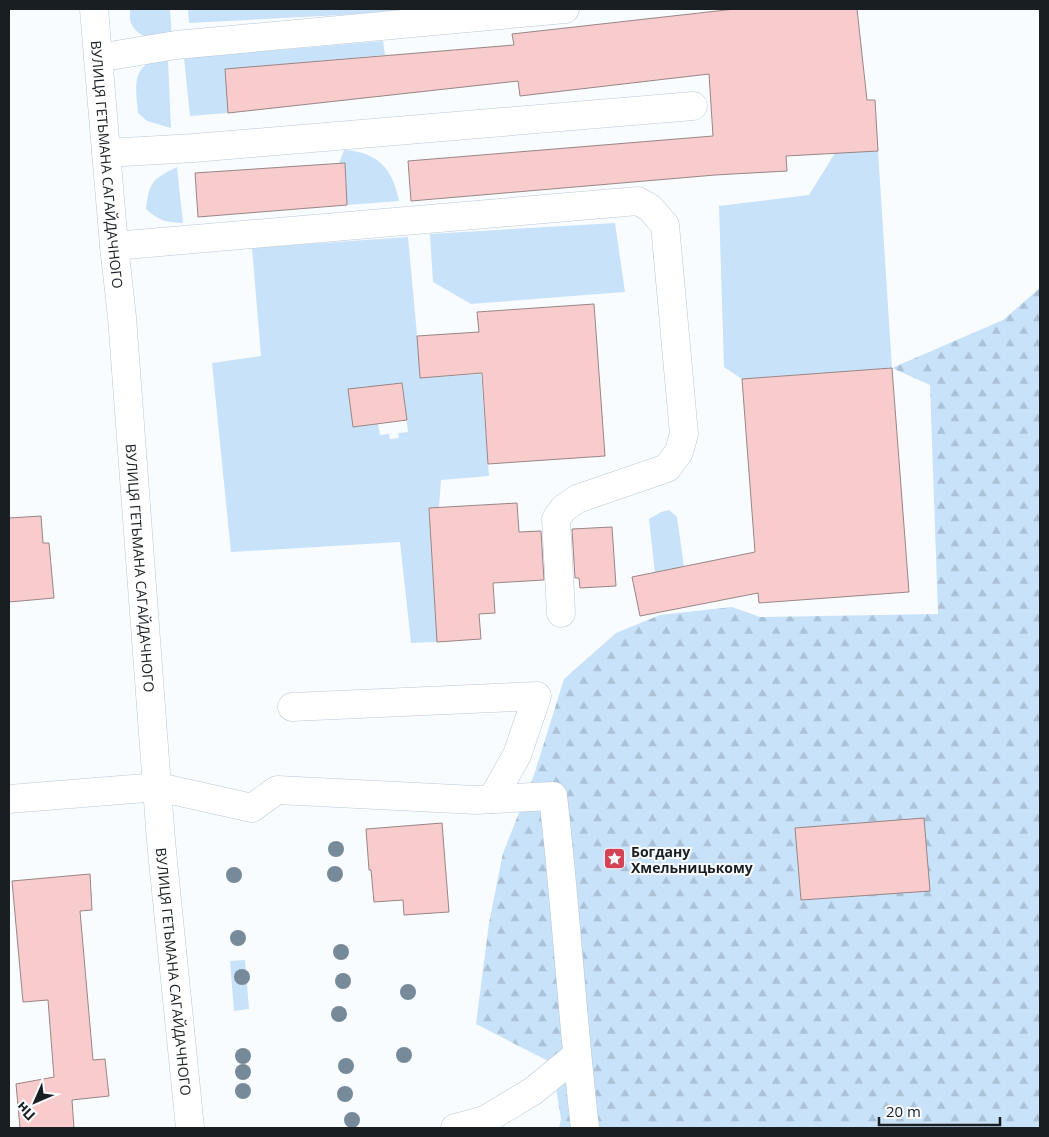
<svg xmlns="http://www.w3.org/2000/svg" width="1049" height="1137" viewBox="0 0 1049 1137" font-family="'Open Sans',sans-serif">
<style>
.green{fill:#c8e2fa;fill-rule:evenodd}
.forest{fill:url(#forest-firs)}
.building{fill:#f8cccc;stroke:#998585}
.lines{fill:none;stroke-linecap:round;stroke-linejoin:round}
.minor-casing{stroke:#b9c7d4;stroke-width:29}
.minor{stroke:#fff;stroke-width:28}
.tree{fill:#778a9a}
.labels{text-anchor:middle;dominant-baseline:central;stroke-width:4;stroke-linejoin:round;paint-order:stroke}
.street-label{font-size:14px;fill:#191e23;stroke:#f9fcff}
.poi-label{font-size:14px;font-weight:bold;fill:#191e23;stroke:#f9fcff;text-anchor:start}
</style>
<defs>
<pattern id="forest-firs" width="22" height="20" patternUnits="userSpaceOnUse" patternTransform="scale(1.25)"><rect width="22" height="20" fill="#c8e2fa"/><path d="M5 1l3.5 6h-7zM16 11l3.5 6h-7z" fill="#abc1d6"/></pattern>
</defs>
<rect width="100%" height="100%" fill="#f9fcff"/>
<g class="green">
<path d="M 130,9 L 170,9 L 172,39 C 158,39 140,40 132,25 C 129,21 130,13 130,9 Z"/>
<path d="M 188,9 L 456,9 L 189,23 Z"/>
<path d="M 383,41 L 385,55 L 225,69 L 228,113 L 190,116 L 184,58 Z"/>
<path d="M 168,60 L 171,128 L 147,121 L 138,113 C 137,94 130,71 152,61 C 156,59 164,60 168,60 Z"/>
<path d="M 344,150 C 378,152 393,169 399,201 L 347,205 L 345,163 L 339,163 Z"/>
<path d="M 878,151 L 892,368 L 742,379 L 724,367 L 719,206 L 809,195 L 835,153 Z"/>
<path d="M 177,167 L 183,223 C 167,223 158,220 146,209 C 149,181 153,179 177,167 Z"/>
<path d="M 615,223 L 625,292 L 471,304 L 433,282 L 430,234 Z"/>
<path d="M 408,237 L 421,378 L 481,374 L 489,476 L 441,480 L 439,507 L 429,508 L 437,642 L 411,643 L 400,542 L 231,552 L 212,363 L 261,356 L 252,248 ZM 402,383 L 408,432 L 398,433 L 399,438 L 390,439 L 389,434 L 380,435 L 378,424 L 353,427 Z"/>
<path d="M 669,510 L 677,517 L 684,567 L 655,573 L 649,519 L 661,512 Z"/>
<path d="M 245,960 L 249,1009 L 234,1011 L 230,961 Z"/>
</g>
<path class="forest" d="M 1040,288 L 1040,1128 L 559,1128 L 561,1119 L 552,1063 L 476,1024 L 489,923 L 503,853 L 534,775 L 564,679 L 616,633 L 660,615 L 732,607 L 760,617 L 938,614 L 930,385 L 892,368 L 1003,320 Z"/>
<g class="building">
<path d="M 735,9 L 857,9 L 867,100 L 875,100 L 878,151 L 786,156 L 787,171 L 715,175 L 411,201 L 408,161 L 713,136 L 709,74 L 520,96 L 518,81 L 228,113 L 225,69 L 514,45 L 512,34 Z"/>
<path d="M 345,163 L 347,205 L 198,217 L 195,173 Z"/>
<path d="M 594,304 L 605,456 L 488,464 L 482,373 L 420,378 L 417,336 L 479,332 L 477,312 Z"/>
<path d="M 892,368 L 909,592 L 759,603 L 758,593 L 640,616 L 632,577 L 755,552 L 742,379 Z"/>
<path d="M 402,383 L 407,420 L 353,427 L 348,389 Z"/>
<path d="M 517,503 L 519,532 L 541,531 L 544,580 L 493,583 L 495,613 L 479,614 L 481,639 L 437,642 L 429,508 Z"/>
<path d="M 41,516 L 43,543 L 49,543 L 54,598 L 9,602 L 9,518 Z"/>
<path d="M 612,527 L 616,586 L 580,588 L 579,578 L 575,578 L 572,529 Z"/>
<path d="M 924,818 L 930,891 L 801,900 L 795,828 Z"/>
<path d="M 442,823 L 449,912 L 404,915 L 403,900 L 374,902 L 371,870 L 369,870 L 366,829 Z"/>
<path d="M 90,874 L 92,910 L 80,911 L 93,1060 L 105,1059 L 109,1096 L 72,1100 L 74,1128 L 20,1128 L 16,1084 L 54,1077 L 48,1000 L 23,1002 L 12,881 Z"/>
</g>
<g class="lines">
<defs>
<g id="minor">
<path id="s1" d="M 94,9 L 114,246 L 122,317 L 161,841 L 190,1128"/>
<path d="M 98,58 L 176,45 L 565,9"/>
<path d="M 106,153 L 194,148 L 693,106"/>
<path d="M 114,246 L 638,201 L 650,208 L 665,225 L 684,434 L 679,452 L 667,468 L 577,499 L 563,509 L 556,519 L 561,613"/>
<path d="M 292,707 L 537,696 L 517,755 L 492,799"/>
<path d="M 9,799 L 158,787 L 252,808 L 277,790 L 476,800 L 553,796 C 566,907 572,1018 585,1128"/>
<path d="M 455,1128 L 485,1120 L 533,1091 L 577,1055"/>
</g>
</defs>
<use href="#minor" class="minor-casing"/>
<use href="#minor" class="minor"/>
</g>
<g class="tree">
<circle cx="336" cy="849" r="8"/>
<circle cx="335" cy="874" r="8"/>
<circle cx="234" cy="875" r="8"/>
<circle cx="238" cy="938" r="8"/>
<circle cx="341" cy="952" r="8"/>
<circle cx="242" cy="977" r="8"/>
<circle cx="343" cy="981" r="8"/>
<circle cx="408" cy="992" r="8"/>
<circle cx="339" cy="1014" r="8"/>
<circle cx="404" cy="1055" r="8"/>
<circle cx="243" cy="1056" r="8"/>
<circle cx="346" cy="1066" r="8"/>
<circle cx="243" cy="1072" r="8"/>
<circle cx="243" cy="1091" r="8"/>
<circle cx="345" cy="1094" r="8"/>
<circle cx="352" cy="1120" r="8"/>
</g>
<defs>
<symbol id="sight-square" viewBox="-11 -11 22 22"><rect x="-9" y="-9" width="18" height="18" rx="4" fill="#d44355" stroke="#f9fcff"/><path d="M0-6L1.8-2.2L6-1.7L2.9 1.2L3.7 5.4L0 3.3L-3.7 5.4L-2.9 1.2L-6-1.7L-1.8-2.2Z" fill="#fff"/></symbol>
</defs>
<g fill-rule="evenodd">
<use href="#sight-square" x="602" y="846" width="25" height="25"/>
</g>
<g class="labels">
<g class="street-label">
<text stroke="none"><textPath href="#s1" startOffset="156">ВУЛИЦЯ ГЕТЬМАНА САГАЙДАЧНОГО</textPath></text>
<text stroke="none"><textPath href="#s1" startOffset="561">ВУЛИЦЯ ГЕТЬМАНА САГАЙДАЧНОГО</textPath></text>
<text stroke="none"><textPath href="#s1" startOffset="966">ВУЛИЦЯ ГЕТЬМАНА САГАЙДАЧНОГО</textPath></text>
</g>
<g class="poi-label">
<text x="631" y="851">Богдану<tspan x="631" dy="16">Хмельницькому</tspan></text>
</g>
</g>
<rect width="1049" height="1137" fill="none" stroke="#191e23" stroke-width="20"/>
<g transform="translate(35 1102) rotate(225)" stroke="#f9fcff" stroke-width="4" paint-order="stroke">
<path d="M0-4L9 19L0 12L-9 19Z" fill="#191e23"/>
<text y="-8" font-size="14" font-weight="bold" text-anchor="middle" fill="#191e23">Пн</text>
</g>
<path d="M879 1117v8h121v-8" fill="none" stroke="#191e23" stroke-width="2.5"/>
<text x="886" y="1117" font-size="15" fill="#191e23" stroke="#f9fcff" stroke-width="4" paint-order="stroke">20 m</text>
</svg>
